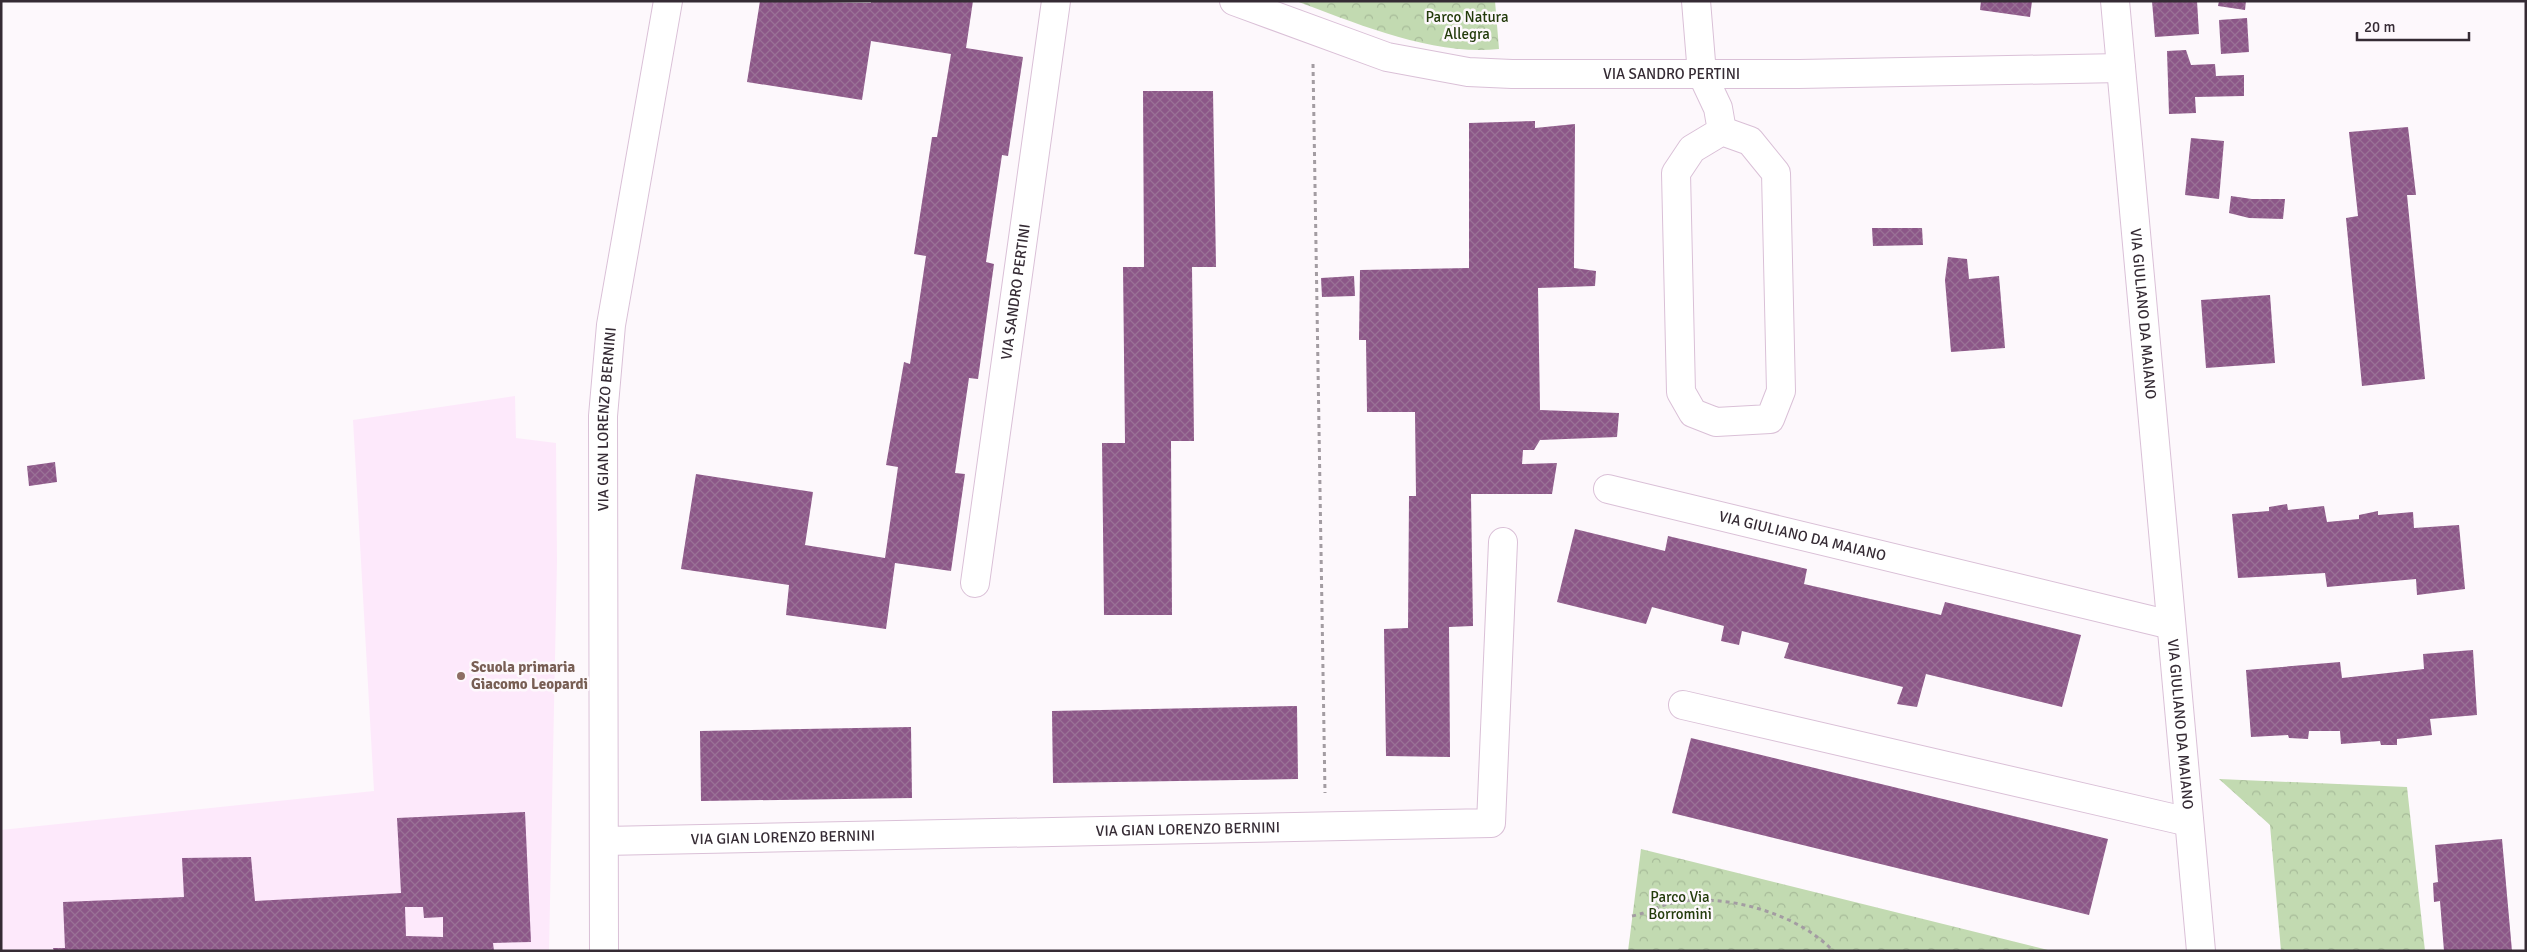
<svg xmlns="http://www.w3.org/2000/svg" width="2527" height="952" viewBox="0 0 2527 952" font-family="Signika,sans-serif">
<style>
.built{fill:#fde9fb}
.park{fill:url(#park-crowns)}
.building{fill:url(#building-cross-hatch);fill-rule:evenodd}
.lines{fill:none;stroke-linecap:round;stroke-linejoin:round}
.minor-casing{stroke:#dac0d7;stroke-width:30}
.path{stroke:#a39ca2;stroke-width:3;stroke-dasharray:4 4;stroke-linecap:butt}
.minor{stroke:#fff;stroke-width:28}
.education-dot{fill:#8d6e63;stroke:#fdf8fc;stroke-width:2}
.labels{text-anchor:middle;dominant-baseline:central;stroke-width:5;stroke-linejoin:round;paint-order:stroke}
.park-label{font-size:15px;fill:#233b0b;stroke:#fdf8fc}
.street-label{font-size:15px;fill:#352b34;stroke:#fdf8fc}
.education-label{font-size:15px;font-weight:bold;fill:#785e54;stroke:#fdf8fc;text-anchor:start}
</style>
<defs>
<pattern id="park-crowns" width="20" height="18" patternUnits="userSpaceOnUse" patternTransform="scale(1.25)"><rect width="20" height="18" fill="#c2dab1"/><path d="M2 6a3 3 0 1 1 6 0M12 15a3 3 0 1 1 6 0" fill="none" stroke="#a7bb99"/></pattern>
<pattern id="building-cross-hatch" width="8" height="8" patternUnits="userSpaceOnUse" patternTransform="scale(1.25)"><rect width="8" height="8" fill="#8c5788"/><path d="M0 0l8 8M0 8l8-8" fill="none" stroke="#9a7196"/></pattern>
</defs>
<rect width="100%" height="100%" fill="#fdf8fc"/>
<path class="built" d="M 515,396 L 516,438 L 556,443 L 557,561 L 549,951 L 1,951 L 1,830 L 374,791 L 353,420 Z"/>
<g class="park">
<path d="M 1296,1 L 1495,1 L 1499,49 C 1433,56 1358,24 1296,1 Z"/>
<path d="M 2219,779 L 2407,787 L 2425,951 L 2281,951 L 2270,825 Z"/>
<path d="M 1641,849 L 2052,951 L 1628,951 Z"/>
</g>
<g class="building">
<path d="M 760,1 L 871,3 L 871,1 L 973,1 L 966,48 L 1023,57 L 1008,156 L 1002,155 L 986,262 L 994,264 L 978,379 L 969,378 L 955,473 L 965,474 L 951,571 L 895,563 L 886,629 L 786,615 L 789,585 L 681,569 L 696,474 L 813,492 L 805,545 L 885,558 L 898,467 L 886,465 L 904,362 L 910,364 L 926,256 L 914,254 L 932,137 L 937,137 L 951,54 L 871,41 L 862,100 L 747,82 Z"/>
<path d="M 1981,1 L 2032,1 L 2030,17 L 1980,10 Z"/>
<path d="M 2152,1 L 2197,1 L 2199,34 L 2155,37 Z"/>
<path d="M 2219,1 L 2246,1 L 2245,10 L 2218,6 Z"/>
<path d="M 2247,18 L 2249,52 L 2221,54 L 2219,20 Z"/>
<path d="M 2186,50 L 2191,65 L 2215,64 L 2216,76 L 2244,75 L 2244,96 L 2195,97 L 2196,113 L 2169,114 L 2167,51 Z"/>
<path d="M 1143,91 L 1213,91 L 1216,267 L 1192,267 L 1194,441 L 1171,441 L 1172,615 L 1104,615 L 1102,443 L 1125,443 L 1123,267 L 1144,267 Z"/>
<path d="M 1535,121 L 1535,128 L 1575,124 L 1574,268 L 1596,271 L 1595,286 L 1538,288 L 1540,410 L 1619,413 L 1617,437 L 1540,440 L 1534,450 L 1523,450 L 1522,464 L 1557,463 L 1552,494 L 1471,494 L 1473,626 L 1449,627 L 1450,757 L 1386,756 L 1384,629 L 1408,628 L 1409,496 L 1416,496 L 1415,412 L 1367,412 L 1366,340 L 1359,340 L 1360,270 L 1469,268 L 1469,123 Z"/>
<path d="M 2408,127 L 2416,195 L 2407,195 L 2425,379 L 2362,386 L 2346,218 L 2358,216 L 2349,132 Z"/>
<path d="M 2191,138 L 2224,141 L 2219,199 L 2185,195 Z"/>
<path d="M 2231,196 L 2252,199 L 2285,199 L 2283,219 L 2249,218 L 2229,213 Z"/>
<path d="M 1872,228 L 1922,228 L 1923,245 L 1873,246 Z"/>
<path d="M 1948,257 L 1967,259 L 1969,279 L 1999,276 L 2005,348 L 1951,352 L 1945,280 Z"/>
<path d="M 1354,276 L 1355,296 L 1322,297 L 1321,278 Z"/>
<path d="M 2270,295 L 2275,363 L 2206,368 L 2201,300 Z"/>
<path d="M 55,462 L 57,482 L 29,486 L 27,466 Z"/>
<path d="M 2287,504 L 2288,510 L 2324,506 L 2327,522 L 2359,519 L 2359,515 L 2378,511 L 2378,515 L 2413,512 L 2414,528 L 2459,525 L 2465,589 L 2417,595 L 2416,579 L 2327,587 L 2325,573 L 2238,578 L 2232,514 L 2269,511 L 2269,507 Z"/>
<path d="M 1575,529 L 1665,551 L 1668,536 L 1807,569 L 1804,584 L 1941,615 L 1945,602 L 2081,635 L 2062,707 L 1926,674 L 1917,707 L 1897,704 L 1903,687 L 1784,658 L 1789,643 L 1742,631 L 1739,645 L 1721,641 L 1724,626 L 1652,607 L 1646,624 L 1557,602 Z"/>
<path d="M 2473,650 L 2477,715 L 2430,719 L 2432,735 L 2397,739 L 2397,745 L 2381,745 L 2380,741 L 2341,744 L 2340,731 L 2309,731 L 2308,739 L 2289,738 L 2288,735 L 2251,737 L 2246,670 L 2340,662 L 2342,678 L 2424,669 L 2423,654 Z"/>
<path d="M 1297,706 L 1298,779 L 1053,783 L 1052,711 Z"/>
<path d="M 911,727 L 912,798 L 701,801 L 700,731 Z"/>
<path d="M 1691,738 L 2108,839 L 2089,915 L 1672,813 Z"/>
<path d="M 525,812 L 531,942 L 493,943 L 494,951 L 54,951 L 53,948 L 65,948 L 63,902 L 184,897 L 182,858 L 251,857 L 255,901 L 401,893 L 397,818 ZM 405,907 L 423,907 L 424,918 L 443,917 L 443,937 L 406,936 Z"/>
<path d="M 2502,839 L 2512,951 L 2444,951 L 2440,901 L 2434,902 L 2433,883 L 2438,882 L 2435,845 Z"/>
</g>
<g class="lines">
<defs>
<g id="minor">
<path id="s1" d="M 1234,1 L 1387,57 L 1468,72 L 1512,74 L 1799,74 L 2121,68"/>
<path d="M 1696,1 L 1702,74 L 1718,108 L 1722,131 L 1692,149 L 1676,173 L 1681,392 L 1693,413 L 1716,422 L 1770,419 L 1781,391 L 1776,173 L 1750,141 L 1722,131"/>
<path id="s2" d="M 2115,1 L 2201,951"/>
<path id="s3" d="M 1608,489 L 2171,625"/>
<path id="s4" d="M 975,583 L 1056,1"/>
<path d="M 1683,705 L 2189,822"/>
<path id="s5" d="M 604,841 L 1491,823 L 1503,542"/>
<path id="s6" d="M 604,951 L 603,416 L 611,325 L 668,1"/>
</g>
</defs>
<use href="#minor" class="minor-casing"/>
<g class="path">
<path d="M 1313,64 L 1325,793"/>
<path d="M 1632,916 C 1647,913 1659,906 1672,903 C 1723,892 1798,913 1833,951"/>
</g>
<use href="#minor" class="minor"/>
</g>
<circle class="education-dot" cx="461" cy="676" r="5"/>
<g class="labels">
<g class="park-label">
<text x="1467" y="17">Parco Natura<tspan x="1467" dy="17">Allegra</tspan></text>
<text x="1680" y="897">Parco Via<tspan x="1680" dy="17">Borromini</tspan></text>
</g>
<g class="street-label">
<text stroke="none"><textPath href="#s1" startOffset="449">VIA SANDRO PERTINI</textPath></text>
<text stroke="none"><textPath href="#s4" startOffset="294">VIA SANDRO PERTINI</textPath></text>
<text stroke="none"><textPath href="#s2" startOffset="314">VIA GIULIANO DA MAIANO</textPath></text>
<text stroke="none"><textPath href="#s6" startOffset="532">VIA GIAN LORENZO BERNINI</textPath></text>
<text stroke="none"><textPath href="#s3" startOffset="200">VIA GIULIANO DA MAIANO</textPath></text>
<text stroke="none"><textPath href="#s2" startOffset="726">VIA GIULIANO DA MAIANO</textPath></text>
<text stroke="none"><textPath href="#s5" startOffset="584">VIA GIAN LORENZO BERNINI</textPath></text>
<text stroke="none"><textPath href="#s5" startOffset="179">VIA GIAN LORENZO BERNINI</textPath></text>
</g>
<g class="education-label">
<text x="471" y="667">Scuola primaria<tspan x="471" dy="17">Giacomo Leopardi</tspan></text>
</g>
</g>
<rect width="2527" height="952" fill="none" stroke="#352b34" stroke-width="5"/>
<path d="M2357 32v8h112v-8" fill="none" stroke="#352b34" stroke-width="2.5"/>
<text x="2364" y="32" font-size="15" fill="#352b34" stroke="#fdf8fc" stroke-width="4" paint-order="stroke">20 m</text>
</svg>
